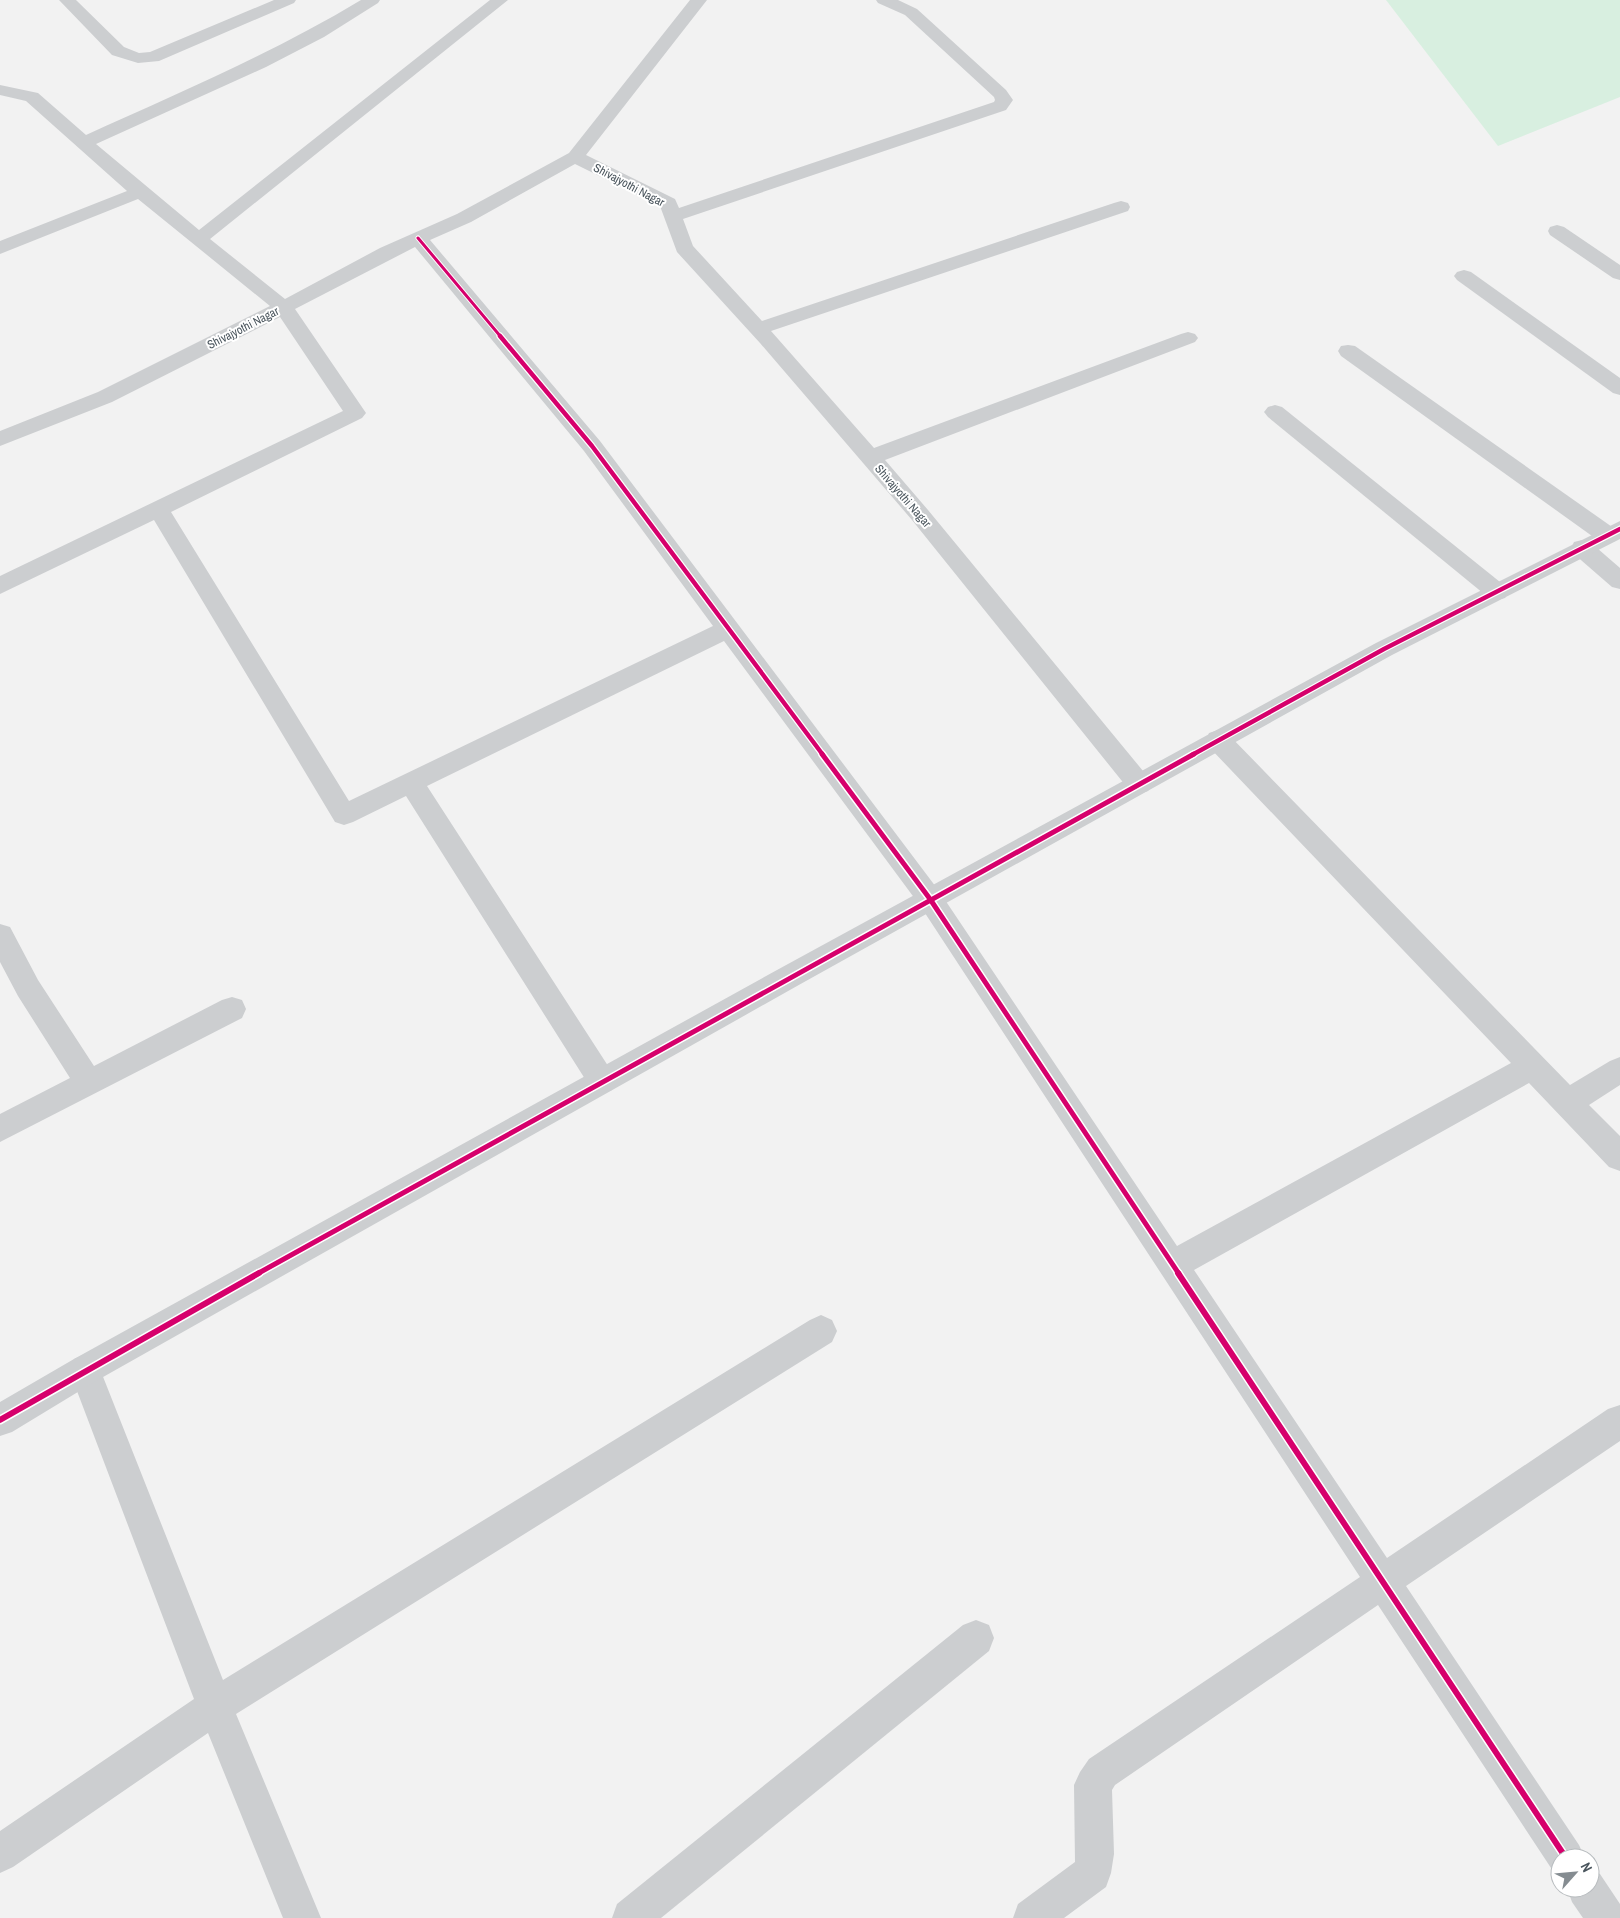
<svg xmlns="http://www.w3.org/2000/svg" width="1620" height="1918" viewBox="0 0 1620 1918" font-family="'Archivo Narrow',sans-serif">
<style>
.green{fill:#d8efe0}
.lines{fill:none;stroke-linecap:round;stroke-linejoin:round}
.minor{fill:#ccced0;fill-rule:evenodd}
.tertiary{fill:#ccced0;fill-rule:evenodd}
.cycleway-far3-casing{stroke:#fff;stroke-width:5}
.cycleway-far2-casing{stroke:#fff;stroke-width:7}
.cycleway-far1-casing{stroke:#fff;stroke-width:8}
.cycleway-casing{stroke:#fff;stroke-width:9}
.cycleway-far3{stroke:#d6006c;stroke-width:3}
.cycleway-far2{stroke:#d6006c;stroke-width:4.5}
.cycleway-far1{stroke:#d6006c;stroke-width:5}
.cycleway{stroke:#d6006c;stroke-width:6}
.labels{text-anchor:middle;dominant-baseline:central;stroke-width:4;stroke-linejoin:round;paint-order:stroke}
.far-street-label{font-size:12px;fill:#4a555d;stroke:#fff}
</style>
<rect width="100%" height="100%" fill="#f2f2f2"/>
<path class="green" d="M 1386,0 L 1620,0 L 1620,97 L 1498,146 Z"/>
<g class="lines">
<g class="minor">
<path d="M 59,0 L 76,0 L 124,47 L 139,53 L 150,52 L 274,0 L 296,0 L 294,3 L 159,61 L 138,63 L 112,55 Z"/>
<path d="M 361,0 L 380,0 L 378,3 L 324,37 L 266,67 L 96,144 L 199,230 L 490,0 L 508,0 L 210,239 L 285,299 L 380,248 L 457,214 L 569,153 L 690,0 L 707,0 L 586,155 L 675,199 L 679,208 L 994,102 L 995,100 L 994,97 L 905,15 L 878,3 L 876,0 L 898,0 L 917,9 L 1006,90 L 1013,100 L 1006,110 L 683,219 L 693,246 L 762,321 L 1114,203 L 1121,201 L 1128,203 L 1130,207 L 1128,211 L 771,331 L 874,448 L 1181,334 L 1188,332 L 1195,334 L 1198,338 L 1195,342 L 885,460 L 928,510 L 1148,777 L 1152,784 L 1148,791 L 1139,794 L 1130,791 L 912,520 L 760,343 L 677,252 L 660,206 L 575,164 L 471,222 L 430,240 L 600,441 L 939,891 L 1177,1246 L 1511,1063 L 1209,747 L 1206,740 L 1209,733 L 1218,730 L 1227,733 L 1570,1085 L 1610,1061 L 1620,1057 L 1620,1085 L 1589,1105 L 1620,1136 L 1620,1171 L 1609,1167 L 1529,1083 L 1194,1270 L 1387,1558 L 1608,1409 L 1620,1405 L 1620,1441 L 1406,1586 L 1579,1845 L 1585,1858 L 1560,1858 L 1560,1875 L 1553,1871 L 1378,1605 L 1115,1785 L 1112,1790 L 1114,1854 L 1111,1873 L 1106,1887 L 1064,1918 L 1013,1918 L 1018,1904 L 1075,1862 L 1074,1785 L 1080,1772 L 1089,1759 L 1360,1577 L 921,907 L 724,641 L 427,786 L 612,1072 L 616,1081 L 612,1090 L 602,1094 L 592,1090 L 406,796 L 353,822 L 344,825 L 335,822 L 154,520 L 0,594 L 0,576 L 343,411 L 280,317 L 112,402 L 0,446 L 0,431 L 98,392 L 270,306 L 138,199 L 0,254 L 0,241 L 127,191 L 26,101 L 0,95 L 0,85 L 38,93 L 86,135 C 179,93 273,53 361,0 ZM 415,247 L 584,451 L 713,626 L 349,801 L 171,512 L 362,418 L 366,413 L 295,309 Z"/>
<path d="M 1557,225 L 1564,227 L 1620,265 L 1620,280 L 1613,278 L 1550,235 L 1548,231 L 1550,227 Z"/>
<path d="M 1464,270 L 1471,272 L 1620,378 L 1620,395 L 1613,393 L 1457,280 L 1454,276 L 1457,272 Z"/>
<path d="M 1348,345 L 1355,346 L 1615,529 L 1618,535 L 1615,541 L 1607,543 L 1599,541 L 1341,356 L 1338,351 L 1341,346 Z"/>
<path d="M 1275,405 L 1282,407 L 1505,586 L 1509,592 L 1505,598 L 1497,600 L 1489,598 L 1268,417 L 1264,412 L 1268,407 Z"/>
<path d="M 1582,540 L 1590,542 L 1620,568 L 1620,589 L 1612,587 L 1574,554 L 1571,548 L 1574,542 Z"/>
<path d="M 0,924 L 10,927 L 38,980 L 94,1066 L 222,1000 L 232,997 L 242,1000 L 246,1009 L 242,1018 L 0,1142 L 0,1114 L 70,1078 L 18,996 L 0,962 Z"/>
<path d="M 821,1315 L 832,1320 L 837,1331 L 832,1342 L 236,1714 L 321,1918 L 283,1918 L 208,1733 L 13,1867 L 0,1873 L 0,1831 L 194,1699 L 69,1370 L 74,1359 L 85,1354 L 96,1359 L 223,1680 L 810,1320 Z"/>
<path d="M 976,1620 L 989,1625 L 994,1638 L 989,1651 L 661,1918 L 612,1918 L 617,1904 L 963,1625 Z"/>
<path d="M 1590,1870 L 1600,1874 L 1620,1904 L 1620,1918 L 1583,1918 L 1572,1902 L 1567,1888 L 1590,1888 Z"/>
</g>
<path class="tertiary" d="M 1620,521 L 1620,539 L 1392,655 L 797,986 L 96,1381 L 12,1432 L 0,1436 L 0,1402 L 74,1359 L 777,970 L 1376,643 Z"/>
<defs>
<path id="cycleway-far3" d="M 418,238 L 501,337"/>
<g id="cycleway-far2">
<path d="M 500,336 L 592,446 L 823,755"/>
<path d="M 1192,755 L 1384,649 L 1620,529"/>
</g>
<g id="cycleway-far1">
<path d="M 822,754 L 930,899 L 1179,1274"/>
<path d="M 257,1274 L 1194,754"/>
</g>
<g id="cycleway">
<path d="M 1178,1273 L 1566,1858"/>
<path d="M 0,1420 L 259,1273"/>
</g>
</defs>
<use href="#cycleway-far3" class="cycleway-far3-casing"/>
<use href="#cycleway-far2" class="cycleway-far2-casing"/>
<use href="#cycleway-far1" class="cycleway-far1-casing"/>
<use href="#cycleway" class="cycleway-casing"/>
<use href="#cycleway-far3" class="cycleway-far3"/>
<use href="#cycleway-far2" class="cycleway-far2"/>
<use href="#cycleway-far1" class="cycleway-far1"/>
<use href="#cycleway" class="cycleway"/>
</g>
<g class="labels">
<g class="far-street-label">
<text transform="translate(629 185) rotate(28)">Shivajyothi Nagar</text>
<text transform="translate(243 328) rotate(-27)">Shivajyothi Nagar</text>
<text transform="translate(903 496) rotate(49)">Shivajyothi Nagar</text>
</g>
</g>
<g transform="translate(1575 1873) rotate(63)"><circle r="24" fill="#ffffff" stroke="#b7bbbe"/>
<path d="M0-4L9 19L0 12L-9 19Z" fill="#858c91"/>
<text y="-8" font-size="14" font-weight="bold" text-anchor="middle" fill="#4a555d">N</text>
</g>
</svg>
